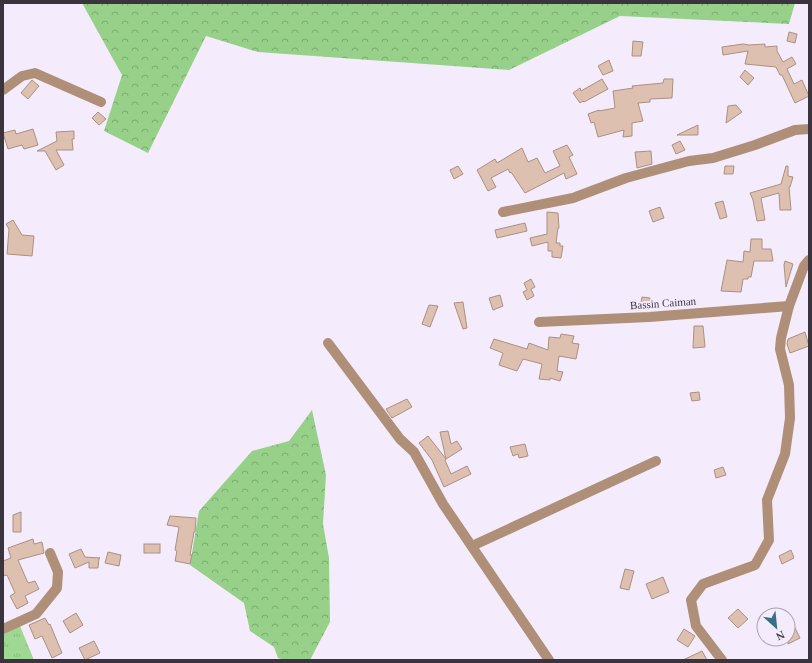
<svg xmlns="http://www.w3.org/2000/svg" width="812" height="663" viewBox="0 0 812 663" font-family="'Times New Roman',serif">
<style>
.grass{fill:url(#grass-tufts)}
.forest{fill:url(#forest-crowns)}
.building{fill:#dec0b1;stroke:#ab9081}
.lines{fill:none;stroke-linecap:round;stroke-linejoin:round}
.minor{stroke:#af8f77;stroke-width:10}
.labels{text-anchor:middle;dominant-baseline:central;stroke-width:4;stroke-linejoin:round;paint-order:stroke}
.street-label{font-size:11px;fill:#3a343f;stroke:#f4ecfc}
</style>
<defs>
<pattern id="grass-tufts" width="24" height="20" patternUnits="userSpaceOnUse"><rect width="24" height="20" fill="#9fd892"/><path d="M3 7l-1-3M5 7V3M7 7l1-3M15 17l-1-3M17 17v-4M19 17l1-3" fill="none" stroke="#8aba7f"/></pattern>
<pattern id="forest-crowns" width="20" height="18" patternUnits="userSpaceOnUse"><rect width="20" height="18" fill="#97d189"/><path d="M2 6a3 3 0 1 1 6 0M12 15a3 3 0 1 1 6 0" fill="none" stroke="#7caa71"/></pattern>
</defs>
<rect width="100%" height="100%" fill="#f4ecfc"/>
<path class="grass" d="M 20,626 L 34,660 L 3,660 L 3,632 Z"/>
<g class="forest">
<path d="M 82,3 L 795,3 L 789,24 L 620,16 L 509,70 L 258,52 L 206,36 L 148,153 L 104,131 L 122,75 Z"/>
<path d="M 312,410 L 326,475 L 323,524 L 329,558 L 330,622 L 310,660 L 285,660 L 278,658 L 274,647 L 250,631 L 244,603 L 190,565 L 199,511 L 252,451 L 289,441 Z"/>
</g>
<g class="building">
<path d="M 789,32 L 797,34 L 795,43 L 787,41 Z"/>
<path d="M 633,41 L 643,42 L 641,56 L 632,56 Z"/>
<path d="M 743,44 L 749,45 L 765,44 L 765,47 L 777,46 L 777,51 L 783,62 L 792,57 L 796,64 L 787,69 L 794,84 L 802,80 L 809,96 L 795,103 L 782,75 L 780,75 L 776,67 L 745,64 L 748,51 L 723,55 L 722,47 Z"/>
<path d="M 609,60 L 613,71 L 603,75 L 598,66 Z"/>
<path d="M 745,70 L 754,78 L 748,85 L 740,77 Z"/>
<path d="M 602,79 L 608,89 L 584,102 L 583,101 L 580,103 L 573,93 L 580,88 L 581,91 Z"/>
<path d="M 664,79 L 673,79 L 672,98 L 650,99 L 650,102 L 638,103 L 643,121 L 632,123 L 632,136 L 623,137 L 624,130 L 598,137 L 594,122 L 591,123 L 588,114 L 599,110 L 599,111 L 615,108 L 613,91 L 633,88 L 632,86 L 663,83 Z"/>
<path d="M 32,80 L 39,86 L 28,99 L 21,93 Z"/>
<path d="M 736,105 L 742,112 L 726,123 L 728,106 Z"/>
<path d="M 98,112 L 106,119 L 99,125 L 92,118 Z"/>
<path d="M 698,125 L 698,135 L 677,135 Z"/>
<path d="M 33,129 L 38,145 L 24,149 L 22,145 L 8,149 L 3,133 L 15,130 L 16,134 Z"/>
<path d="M 74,131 L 74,139 L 72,139 L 73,150 L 56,150 L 64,165 L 56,170 L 45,151 L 37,151 L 57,141 L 56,132 Z"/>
<path d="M 680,141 L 685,150 L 676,154 L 672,145 Z"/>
<path d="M 567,145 L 573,155 L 569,157 L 577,174 L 566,179 L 564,173 L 525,193 L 511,172 L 510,173 L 508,169 L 491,178 L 496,187 L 488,191 L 477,170 L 495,159 L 497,163 L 522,148 L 528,162 L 537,158 L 545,173 L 560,166 L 553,151 Z"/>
<path d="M 651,151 L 652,164 L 637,168 L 635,152 Z"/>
<path d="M 458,166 L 463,174 L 454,179 L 450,170 Z"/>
<path d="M 725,166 L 734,166 L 733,174 L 724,174 Z"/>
<path d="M 786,166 L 788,166 L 788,176 L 793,177 L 790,187 L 789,187 L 791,210 L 780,210 L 779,193 L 761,198 L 765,220 L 757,221 L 753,200 L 750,193 L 781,184 Z"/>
<path d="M 723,201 L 727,217 L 720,219 L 715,203 Z"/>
<path d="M 660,207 L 664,218 L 653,222 L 649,211 Z"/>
<path d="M 547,212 L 558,213 L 559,228 L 558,228 L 556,243 L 560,243 L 560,246 L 563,246 L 561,258 L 552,257 L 552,251 L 548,251 L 548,242 L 532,246 L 530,238 L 547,234 Z"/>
<path d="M 13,220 L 22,235 L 34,236 L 32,256 L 7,254 L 9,229 L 6,224 Z"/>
<path d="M 525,223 L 527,231 L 497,238 L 495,230 Z"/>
<path d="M 751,239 L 762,239 L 762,249 L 771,249 L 773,261 L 754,261 L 751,277 L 748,277 L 748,279 L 743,279 L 741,292 L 721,291 L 727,260 L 743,262 L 744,251 L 750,252 Z"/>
<path d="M 785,261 L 793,264 L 786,287 L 784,265 Z"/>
<path d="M 531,279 L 535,287 L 531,289 L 534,296 L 527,300 L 523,292 L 527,290 L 524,283 Z"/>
<path d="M 500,295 L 503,306 L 493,310 L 489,298 Z"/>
<path d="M 642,297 L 650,298 L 648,309 L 640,308 Z"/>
<path d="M 463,302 L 467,328 L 463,329 L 454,303 Z"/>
<path d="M 429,305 L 438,306 L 430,327 L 422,324 Z"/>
<path d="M 694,326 L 703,326 L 705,347 L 693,348 Z"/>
<path d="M 805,332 L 809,346 L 790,353 L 787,344 L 788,339 Z"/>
<path d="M 561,334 L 574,336 L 572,343 L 579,344 L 576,359 L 559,356 L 557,371 L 563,372 L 560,381 L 550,378 L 550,380 L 539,379 L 542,364 L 523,359 L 517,371 L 499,365 L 503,353 L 490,348 L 494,339 L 527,349 L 529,343 L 548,350 L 549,337 L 560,338 Z"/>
<path d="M 699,392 L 700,400 L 692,401 L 690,393 Z"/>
<path d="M 407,399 L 412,407 L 392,418 L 386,409 Z"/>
<path d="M 448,431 L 451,444 L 457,441 L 462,449 L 446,459 L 440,432 Z"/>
<path d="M 428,436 L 446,459 L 445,460 L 451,474 L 467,466 L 471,474 L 444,487 L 432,460 L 419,443 Z"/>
<path d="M 525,444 L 528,456 L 519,458 L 518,454 L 513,456 L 510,447 Z"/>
<path d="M 723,467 L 726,475 L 716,478 L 714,470 Z"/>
<path d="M 21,512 L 21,532 L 13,532 L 13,515 Z"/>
<path d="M 170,516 L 196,518 L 195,532 L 194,532 L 190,555 L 192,555 L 190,564 L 175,561 L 177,551 L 175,550 L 179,527 L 167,525 Z"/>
<path d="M 33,539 L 34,544 L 42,542 L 44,553 L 18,560 L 28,583 L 35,581 L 39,589 L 25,596 L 28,603 L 17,609 L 10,596 L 15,593 L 7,575 L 3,576 L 3,561 L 11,558 L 8,548 Z"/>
<rect x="144" y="544" width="16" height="9"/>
<path d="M 81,549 L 85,557 L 100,558 L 99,558 L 98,568 L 89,568 L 89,562 L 75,568 L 69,554 Z"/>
<path d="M 791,550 L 794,558 L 782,564 L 779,556 Z"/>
<path d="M 108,552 L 121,555 L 119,566 L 105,563 Z"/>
<path d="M 625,569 L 634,571 L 629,590 L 620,588 Z"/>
<path d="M 663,577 L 669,592 L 652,599 L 646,584 Z"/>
<path d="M 738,609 L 748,619 L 738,628 L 728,618 Z"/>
<path d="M 76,613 L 83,625 L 70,633 L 63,621 Z"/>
<path d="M 45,618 L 49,625 L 50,624 L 62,653 L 52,658 L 42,636 L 35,639 L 29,625 Z"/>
<path d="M 794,626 L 800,638 L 788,644 L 788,629 Z"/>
<path d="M 684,629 L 695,636 L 688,647 L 677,640 Z"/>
<path d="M 94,641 L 100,653 L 85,660 L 79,648 Z"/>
<path d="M 702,651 L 707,660 L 683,660 Z"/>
</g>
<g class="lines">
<g class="minor">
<path d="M 3,90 L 22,76 L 35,73 L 101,102"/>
<path d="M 503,212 L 573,198 L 626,178 L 689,161 L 713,158 L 755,145 L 795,130 L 809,129"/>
<path d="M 539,322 L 649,317 L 789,306"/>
<path d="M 328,343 L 400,439 L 414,452 L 443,504 L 549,660"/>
<path d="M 472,546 L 656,461"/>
<path d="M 3,629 L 36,614 L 57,588 L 58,572 L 50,553"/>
<path d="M 722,660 L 696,626 L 691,600 L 703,584 L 755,565 L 769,540 L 767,500 L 785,454 L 790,418 L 789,385 L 780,349 L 781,338 L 789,306 L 804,266 L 809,260"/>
</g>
</g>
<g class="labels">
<g class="street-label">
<text transform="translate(663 303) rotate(-4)">Bassin Caiman</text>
</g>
</g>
<rect width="812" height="663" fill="none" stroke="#3a343f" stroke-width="8"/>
<g transform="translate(776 627) rotate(153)"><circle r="19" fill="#f4ecfc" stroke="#aaa2b0"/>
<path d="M0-3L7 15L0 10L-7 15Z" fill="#386f8a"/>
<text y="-6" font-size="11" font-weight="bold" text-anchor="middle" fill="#3a343f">N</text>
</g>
</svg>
